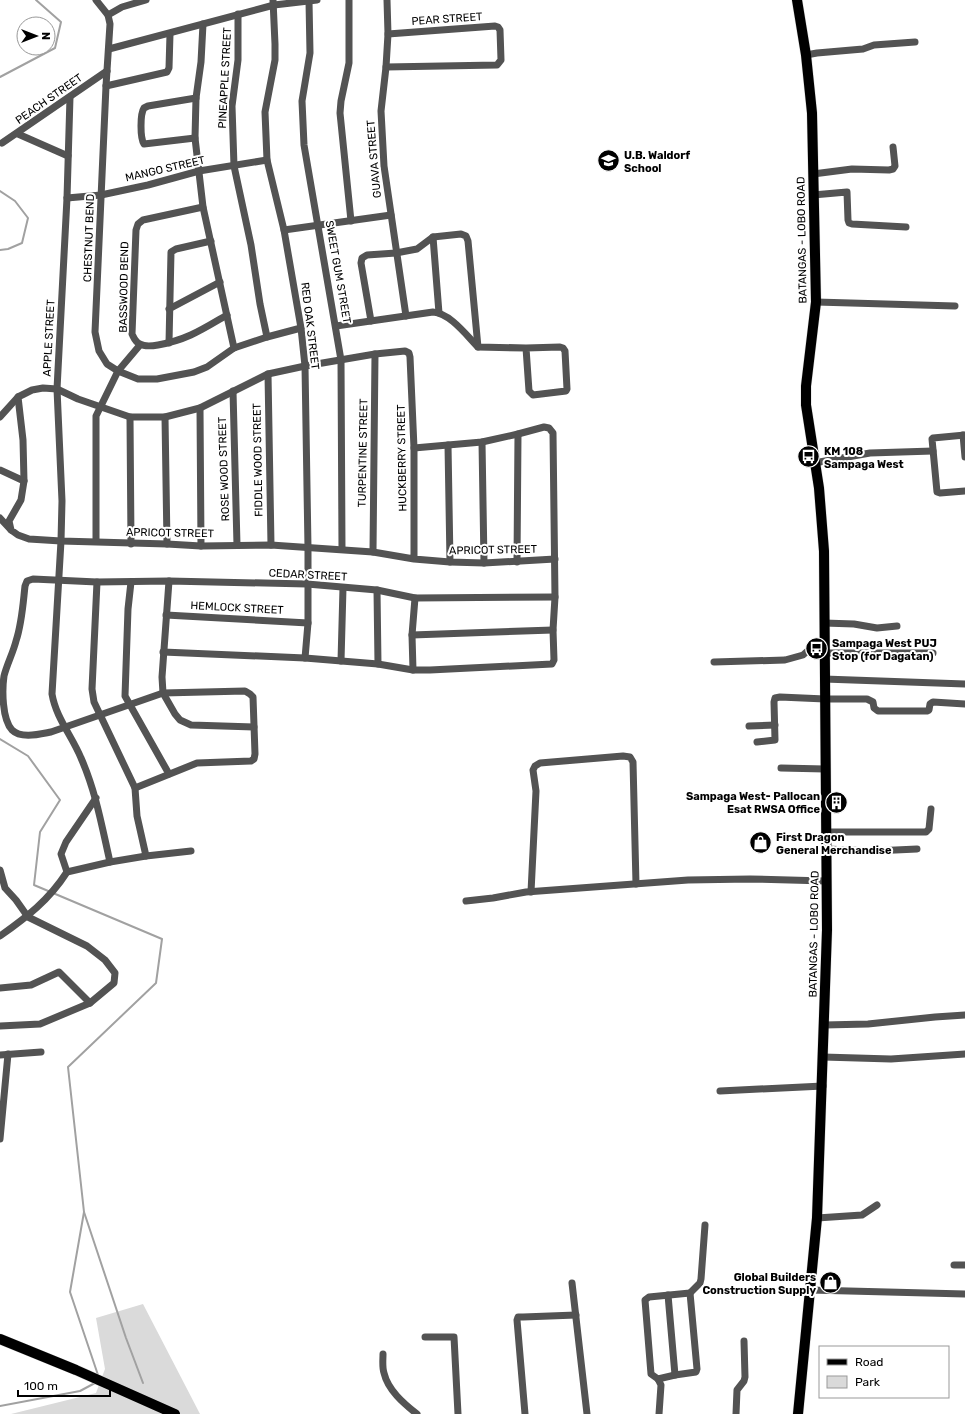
<svg xmlns="http://www.w3.org/2000/svg" width="965" height="1414" viewBox="0 0 965 1414" font-family="Rubik,sans-serif">
<style>
.green{fill:#dadada}
.lines{fill:none;stroke-linecap:round;stroke-linejoin:round}
.stream{stroke:#a1a1a1;stroke-width:2}
.primary-casing{stroke:#dbdbdb;stroke-width:11}
.street{stroke:#535353;stroke-width:7}
.primary{stroke:#000;stroke-width:10}
.labels{text-anchor:middle;dominant-baseline:central;stroke-width:4;stroke-linejoin:round;paint-order:stroke}
.street-label{font-size:11px;fill:#000;stroke:#fff}
.poi-label{font-size:11px;font-weight:bold;fill:#000;stroke:#fff;text-anchor:start}
</style>
<rect width="100%" height="100%" fill="#fff"/>
<path class="green" d="M 143,1304 L 200,1414 L 11,1414 L 96,1393 L 105,1369 L 96,1318 Z"/>
<g class="lines">
<g class="stream">
<path d="M 0,77 L 55,48 L 61,22 L 36,0"/>
<path d="M 0,191 L 15,201 L 28,218 L 22,243 L 8,249 L 0,250"/>
<path d="M 0,739 L 28,756 L 60,800 L 40,832 L 34,885 L 162,939 L 156,983 L 68,1067 L 84,1212 L 70,1292 L 98,1375"/>
<path d="M 84,1212 L 126,1338 L 143,1383"/>
<path d="M 0,1406 L 80,1391 L 95,1383"/>
</g>
<defs>
<g id="primary">
<path d="M 797,0 L 806,55 L 812,113 L 816,302 L 806,386 L 806,405 L 819,488 L 824,551 L 827,930 L 817,1218 L 798,1414"/>
<path d="M 0,1339 L 76,1370 L 175,1414"/>
</g>
</defs>
<use href="#primary" class="primary-casing"/>
<g class="street">
<path d="M 96,0 L 108,15 L 110,24 L 106,86 L 95,332 L 99,351 L 107,364 L 118,371 L 138,379 L 157,379 L 194,372 L 207,367 L 234,348 L 267,337 L 301,328"/>
<path d="M 273,0 L 275,44 L 275,60 L 265,112 L 267,160 L 284,230 L 301,328 L 305,366 L 308,548 L 308,623 L 305,658"/>
<path d="M 349,0 L 349,63 L 341,101 L 340,113 L 351,221"/>
<path d="M 387,0 L 388,34 L 386,67 L 381,111 L 384,166 L 406,316"/>
<path d="M 309,1 L 310,53 L 302,101 L 304,145 L 341,360 L 342,549"/>
<path d="M 238,14 L 238,60 L 232,106 L 234,166 L 251,245 L 260,304 L 267,337"/>
<path d="M 108,15 L 122,7 L 146,0"/>
<path d="M 203,24 L 201,62 L 196,98 L 195,138 L 203,207 L 234,348"/>
<path d="M 109,49 L 274,5 L 317,0"/>
<path d="M 806,55 L 817,53 L 863,49 L 874,45 L 915,42"/>
<path d="M 386,67 L 497,65 L 501,60 L 500,30 L 498,27 L 495,26 L 388,34"/>
<path d="M 106,86 L 167,72 L 169,68 L 170,34"/>
<path d="M 70,97 L 67,198 L 57,389 L 62,501 L 61,541 L 52,694 C 56,718 72,736 81,758 C 96,792 102,827 110,862"/>
<path d="M 18,134 L 68,156"/>
<path d="M 195,138 L 144,144 C 140,138 140,114 144,108 L 148,106 L 196,98"/>
<path d="M 2,143 L 107,71"/>
<path d="M 813,174 L 852,169 L 889,170 L 893,169 L 895,166 L 893,147"/>
<path d="M 813,195 L 847,192 L 848,220 L 849,223 L 852,224 L 906,227"/>
<path d="M 67,198 L 101,195 L 148,185 L 199,171 L 267,160"/>
<path d="M 203,207 L 143,220 L 138,224 L 136,230 L 132,334 C 134,338 135,342 140,344 C 145,347 152,346 158,345 C 187,340 203,329 227,315"/>
<path d="M 284,230 L 391,215"/>
<path d="M 433,237 L 439,313"/>
<path d="M 816,302 L 955,306"/>
<path d="M 169,309 L 220,282"/>
<path d="M 371,321 L 361,263 L 362,258 L 367,255 L 396,253 L 417,249 L 433,237 L 461,234 L 466,236 L 468,241 L 478,347"/>
<path d="M 336,326 L 433,312 C 450,313 467,336 478,347 L 526,348 L 560,347 L 563,348 L 565,351 L 567,389 L 566,391 L 533,395 L 529,391 L 526,348"/>
<path d="M 169,343 L 171,252 L 176,249 L 211,241"/>
<path d="M 268,374 L 271,545"/>
<path d="M 233,391 L 237,545"/>
<path d="M 200,408 L 201,546"/>
<path d="M 0,417 L 18,397"/>
<path d="M 130,417 L 131,544"/>
<path d="M 165,417 L 167,544"/>
<path d="M 963,435 L 965,457"/>
<path d="M 965,435 L 933,438 L 932,439 L 937,492 L 940,493 L 965,491"/>
<path d="M 482,442 L 484,563"/>
<path d="M 448,445 L 450,562"/>
<path d="M 814,463 L 870,453 L 933,451"/>
<path d="M 0,470 L 24,481"/>
<path d="M 0,518 L 11,530"/>
<path d="M 96,541 L 96,416 L 118,371 L 140,345"/>
<path d="M 373,552 L 375,354"/>
<path d="M 414,559 L 414,448 L 410,357 L 409,353 L 405,351 L 375,354 L 305,366 L 268,374 L 200,408 L 165,417 L 130,417 L 78,399 L 57,389 L 43,388 L 32,390 L 18,397 L 23,440 L 24,481 L 21,500 L 9,521 L 11,530 L 18,535 L 29,539 L 61,541 L 167,544 L 201,546 L 271,545 L 373,552 L 414,559 L 450,562 L 484,563 L 555,559"/>
<path d="M 517,562 L 518,434"/>
<path d="M 169,581 L 162,677 L 163,693 L 175,714 L 180,720 L 191,725 L 254,727"/>
<path d="M 97,582 L 92,689 L 94,702 L 135,788 L 137,816 L 146,856"/>
<path d="M 131,582 L 128,609 L 125,696 L 169,774"/>
<path d="M 377,590 L 378,664"/>
<path d="M 166,615 L 308,623"/>
<path d="M 824,623 L 854,624 L 877,628 L 897,626"/>
<path d="M 412,635 L 553,630"/>
<path d="M 163,652 L 305,658 L 378,664 L 413,670 L 430,670 L 552,664 L 554,660 L 553,630 L 555,597 L 553,433 L 549,428 L 544,427 L 518,434 L 482,442 L 414,448"/>
<path d="M 824,653 L 933,653"/>
<path d="M 341,661 L 343,588"/>
<path d="M 714,662 L 785,660 L 803,655 L 812,647 L 824,644"/>
<path d="M 413,670 L 412,635 L 415,598"/>
<path d="M 824,679 L 965,684"/>
<path d="M 749,726 L 775,725"/>
<path d="M 757,742 L 775,740 L 774,702 L 775,698 L 780,697 L 825,699 L 867,699 L 873,702 L 874,708 L 878,711 L 927,711 L 929,710 L 930,704 L 933,702 L 965,704"/>
<path d="M 781,768 L 825,769"/>
<path d="M 135,788 L 197,763 L 251,761 L 254,759 L 255,754 L 253,697 L 250,694 L 245,691 L 163,693 L 51,732 C 40,734 21,739 12,730 C 2,719 2,690 4,676 C 7,664 13,653 16,641 C 22,623 23,604 25,586 L 27,581 L 33,579 L 97,582 L 169,581 L 307,584 L 377,590 L 415,598 L 555,597"/>
<path d="M 826,832 L 926,832 L 929,829 L 931,809"/>
<path d="M 826,849 L 874,851 L 917,849"/>
<path d="M 0,870 L 5,888 L 16,900 L 28,917 L 87,946 L 105,960 L 115,973 L 114,983 L 90,1003 L 40,1024 L 0,1026"/>
<path d="M 67,872 L 61,854 L 66,842 L 96,798"/>
<path d="M 531,892 L 536,791 L 533,770 L 535,766 L 540,763 L 623,756 L 630,757 L 633,762 L 636,884"/>
<path d="M 466,901 L 493,898 L 526,892 L 688,880 L 750,879 L 826,881"/>
<path d="M 0,936 C 27,917 49,900 67,872 L 110,862 L 146,856 L 191,851"/>
<path d="M 0,988 L 31,985 L 59,972 L 90,1003"/>
<path d="M 824,1025 L 868,1024 L 935,1017 L 965,1015"/>
<path d="M 0,1055 L 41,1052"/>
<path d="M 823,1057 L 891,1059 L 965,1054"/>
<path d="M 720,1091 L 823,1086"/>
<path d="M 0,1139 L 8,1054"/>
<path d="M 817,1218 L 862,1215 L 877,1205"/>
<path d="M 954,1265 L 965,1265"/>
<path d="M 572,1283 L 587,1414"/>
<path d="M 810,1290 L 965,1294"/>
<path d="M 668,1295 L 675,1375"/>
<path d="M 425,1337 L 454,1337 L 458,1414"/>
<path d="M 383,1354 C 383,1360 382,1367 384,1373 C 388,1390 403,1403 417,1414"/>
<path d="M 658,1379 L 675,1375 L 696,1372 L 697,1369 L 690,1293"/>
<path d="M 525,1414 L 517,1320 L 518,1317 L 523,1317 L 576,1315"/>
<path d="M 659,1414 L 661,1385 L 658,1379 L 651,1374 L 645,1300 L 649,1297 L 690,1293 L 700,1283 L 701,1279 L 705,1225"/>
<path d="M 736,1414 L 737,1390 L 744,1381 L 745,1377 L 744,1341"/>
</g>
<use href="#primary" class="primary"/>
</g>
<defs>
<symbol id="school-disc" viewBox="-11 -11 22 22"><circle r="9.5" fill="#000" stroke="#fff"/><path d="M0-5L7-2L0 1L-7-2ZM-4 1L0 2.5L4 1V4Q0 6-4 4Z" fill="#fff"/></symbol>
<symbol id="bus-disc" viewBox="-11 -11 22 22"><circle r="9.5" fill="#000" stroke="#fff"/><path d="M-5-6H5V4H4V6H2V4H-2V6H-4V4H-5ZM-3.5-4V0h7V-4ZM-3.5 1.2v1.5H-2V1.2ZM2 1.2v1.5H3.5V1.2Z" fill="#fff"/></symbol>
<symbol id="building-disc" viewBox="-11 -11 22 22"><circle r="9.5" fill="#000" stroke="#fff"/><path d="M-4-6H4V6H1V3H-1V6H-4ZM-2.5-4.3h1.7v1.8h-1.7ZM.8-4.3h1.7v1.8H.8ZM-2.5-1h1.7V.8h-1.7ZM.8-1h1.7V.8H.8Z" fill="#fff"/></symbol>
<symbol id="shop-disc" viewBox="-11 -11 22 22"><circle r="9.5" fill="#000" stroke="#fff"/><path d="M-5-2.5h2.3a2.7 3.5 0 0 1 5.4 0H5L5.5 6h-11ZM-1.5-2.5h3a1.5 2.3 0 0 0-3 0Z" fill="#fff"/></symbol>
</defs>
<g fill-rule="evenodd">
<use href="#school-disc" x="596" y="148" width="25" height="25"/>
<use href="#bus-disc" x="796" y="444" width="25" height="25"/>
<use href="#bus-disc" x="804" y="636" width="25" height="25"/>
<use href="#building-disc" x="824" y="790" width="25" height="25"/>
<use href="#shop-disc" x="748" y="830" width="25" height="25"/>
<use href="#shop-disc" x="818" y="1270" width="25" height="25"/>
</g>
<g class="labels">
<g class="street-label">
<text transform="translate(447 19) rotate(-4)">PEAR STREET</text>
<text transform="translate(225 78) rotate(-87)">PINEAPPLE STREET</text>
<text transform="translate(49 99) rotate(-35)">PEACH STREET</text>
<text transform="translate(374 159) rotate(-95)">GUAVA STREET</text>
<text transform="translate(165 169) rotate(-13)">MANGO STREET</text>
<text transform="translate(89 238) rotate(-88)">CHESTNUT BEND</text>
<text transform="translate(802 240) rotate(-91)">BATANGAS - LOBO ROAD</text>
<text transform="translate(338 272) rotate(80)">SWEET GUM STREET</text>
<text transform="translate(124 287) rotate(-89)">BASSWOOD BEND</text>
<text transform="translate(310 326) rotate(83)">RED OAK STREET</text>
<text transform="translate(49 338) rotate(-87)">APPLE STREET</text>
<text transform="translate(363 453) rotate(-89)">TURPENTINE STREET</text>
<text transform="translate(402 458) rotate(-91)">HUCKBERRY STREET</text>
<text transform="translate(258 460) rotate(-91)">FIDDLE WOOD STREET</text>
<text transform="translate(224 469) rotate(-92)">ROSE WOOD STREET</text>
<text transform="translate(170 533) rotate(1)">APRICOT STREET</text>
<text transform="translate(493 550) rotate(-1)">APRICOT STREET</text>
<text transform="translate(308 575) rotate(3)">CEDAR STREET</text>
<text transform="translate(237 608) rotate(3)">HEMLOCK STREET</text>
<text transform="translate(814 934) rotate(-89)">BATANGAS - LOBO ROAD</text>
</g>
<g class="poi-label">
<text x="624" y="155">U.B. Waldorf<tspan x="624" dy="13">School</tspan></text>
<text x="824" y="451">KM 108<tspan x="824" dy="13">Sampaga West</tspan></text>
<text x="832" y="643">Sampaga West PUJ<tspan x="832" dy="13">Stop (for Dagatan)</tspan></text>
<text x="820" y="796" text-anchor="end">Sampaga West- Pallocan<tspan x="820" dy="13">Esat RWSA Office</tspan></text>
<text x="776" y="837">First Dragon<tspan x="776" dy="13">General Merchandise</tspan></text>
<text x="816" y="1277" text-anchor="end">Global Builders<tspan x="816" dy="13">Construction Supply</tspan></text>
</g>
</g>
<rect x="819" y="1346" width="130" height="52" fill="#ffffff" stroke="#999999"/>
<rect x="827" y="1359" width="20" height="6" fill="#000000" stroke="#999999"/>
<text x="855" y="1366" font-size="12" fill="#000000">Road</text>
<rect x="827" y="1376" width="20" height="12" fill="#dadada" stroke="#999999"/>
<text x="855" y="1386" font-size="12" fill="#000000">Park</text>
<g transform="translate(36 36) rotate(90)"><circle r="19" fill="#ffffff" stroke="#999999"/>
<path d="M0-3L7 15L0 10L-7 15Z" fill="#000000"/>
<text y="-6" font-size="11" font-weight="bold" text-anchor="middle" fill="#000000">N</text>
</g>
<path d="M18 1390v6h92v-6" fill="none" stroke="#000000" stroke-width="2"/>
<text x="24" y="1390" font-size="12" fill="#000000" stroke="#ffffff" stroke-width="3" paint-order="stroke">100 m</text>
</svg>
